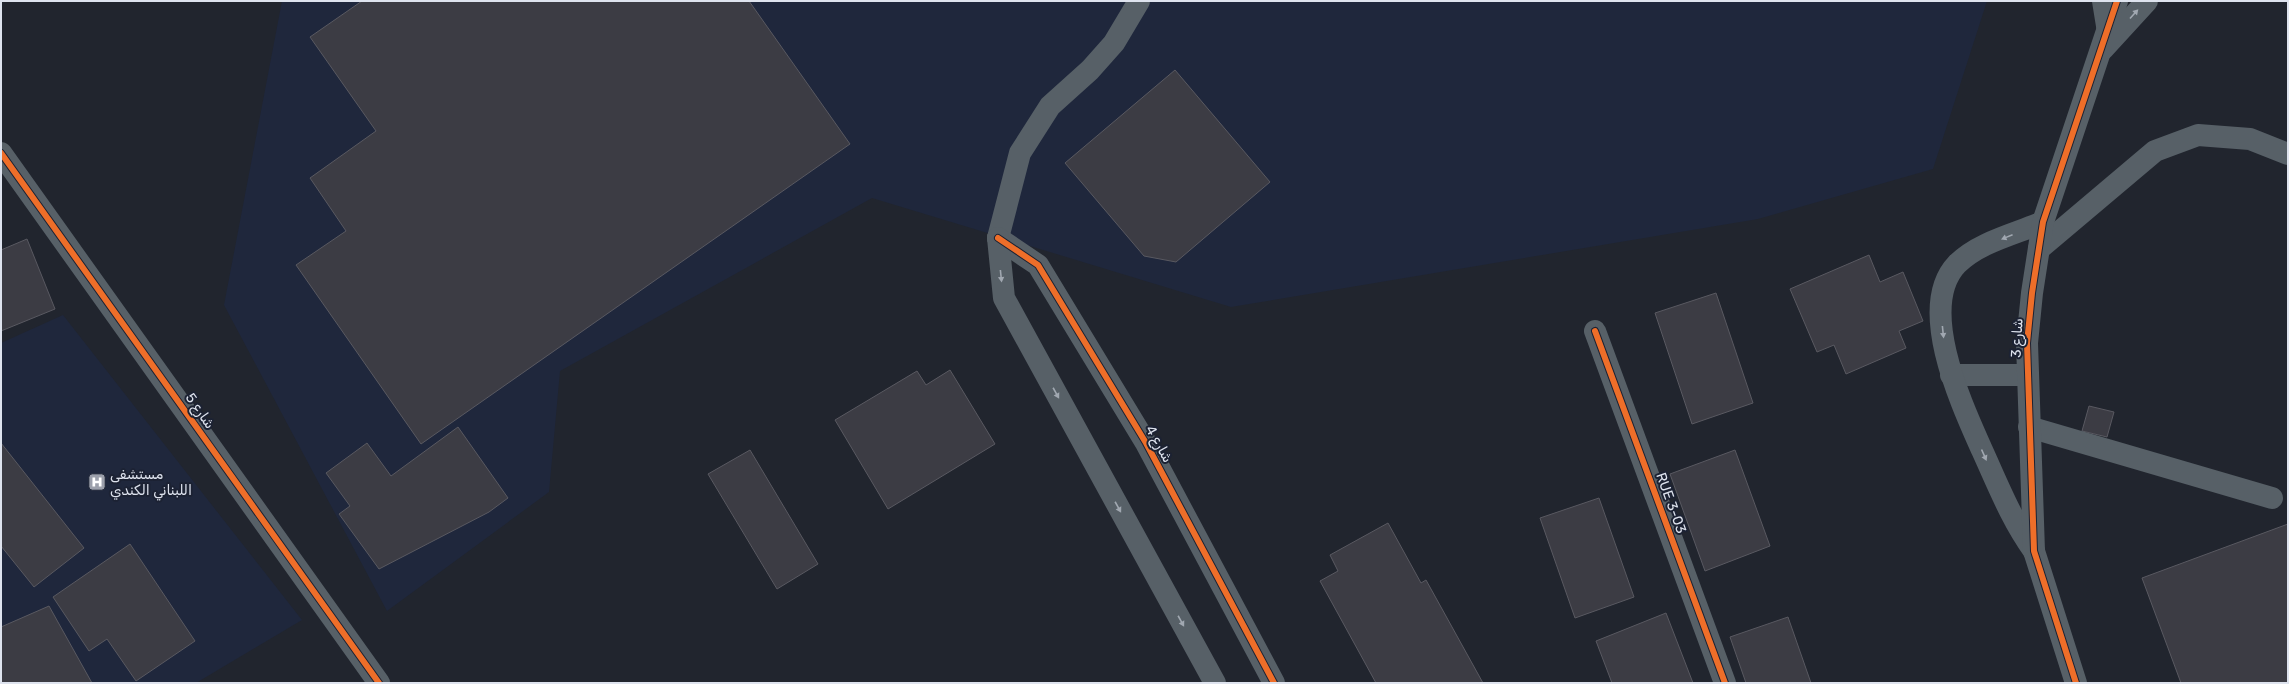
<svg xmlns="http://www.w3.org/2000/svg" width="2289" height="684" viewBox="0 0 2289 684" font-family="Rubik,'Noto Sans Arabic',sans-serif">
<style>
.built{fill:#1f273c}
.building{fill:#3c3c44;stroke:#595961}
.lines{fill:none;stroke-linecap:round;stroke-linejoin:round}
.service{stroke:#576067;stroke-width:22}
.minor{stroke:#576067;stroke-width:22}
.tertiary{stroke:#576067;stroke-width:22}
.cycleway-casing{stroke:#1c2233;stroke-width:8}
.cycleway{stroke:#ee6e29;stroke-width:6}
.oneway{fill:#a1a8b1}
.labels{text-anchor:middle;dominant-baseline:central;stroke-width:4;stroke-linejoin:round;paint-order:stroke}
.street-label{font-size:14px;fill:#dee3ee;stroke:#1c2233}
.poi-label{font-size:14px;fill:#dee3ee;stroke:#1c2233;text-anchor:start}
</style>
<rect width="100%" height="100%" fill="#21252e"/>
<g class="built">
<path d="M 282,1 L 1987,1 L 1933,169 L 1758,219 L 1231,307 L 872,198 L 560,371 L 549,492 L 387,611 L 224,305 Z"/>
<path d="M 63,315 L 302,620 L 196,683 L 1,683 L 1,343 Z"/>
</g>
<g class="building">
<path d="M 362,1 L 749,1 L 850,144 L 421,444 L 296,265 L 346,231 L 310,178 L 376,131 L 310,37 Z"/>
<path d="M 1175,70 L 1270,182 L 1176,262 L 1144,256 L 1065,163 Z"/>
<path d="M 27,239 L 55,309 L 1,331 L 1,250 Z"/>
<path d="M 1869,255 L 1880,282 L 1903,272 L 1923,321 L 1899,331 L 1906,348 L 1846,374 L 1834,345 L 1817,352 L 1790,289 Z"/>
<path d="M 1716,293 L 1753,403 L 1692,424 L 1655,313 Z"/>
<path d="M 950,370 L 995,444 L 888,509 L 835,420 L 917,371 L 926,385 Z"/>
<path d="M 2089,406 L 2114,412 L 2107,437 L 2082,431 Z"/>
<path d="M 458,427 L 508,498 L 489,512 L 379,569 L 339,514 L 350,506 L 326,473 L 367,443 L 391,476 Z"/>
<path d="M 1,443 L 84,548 L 34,587 L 1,546 Z"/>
<path d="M 750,450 L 818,564 L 777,589 L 708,474 Z"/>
<path d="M 1735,450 L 1770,546 L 1705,571 L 1670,474 Z"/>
<path d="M 1599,498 L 1634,597 L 1575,618 L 1540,518 Z"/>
<path d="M 1388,523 L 1421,583 L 1426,580 L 1483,683 L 1376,683 L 1320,581 L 1338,571 L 1330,555 Z"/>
<path d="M 2288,524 L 2288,683 L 2181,683 L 2142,578 Z"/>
<path d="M 130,544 L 195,641 L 136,681 L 107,639 L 89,651 L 53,597 Z"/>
<path d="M 49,606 L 92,683 L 1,683 L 1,627 Z"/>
<path d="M 1666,613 L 1693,683 L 1612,683 L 1596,641 Z"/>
<path d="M 1788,617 L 1811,683 L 1746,683 L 1730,637 Z"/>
</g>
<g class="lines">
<g class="service">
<path d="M 998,238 L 1020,153 L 1050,106 L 1090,70 L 1114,43 L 1139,1"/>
<path d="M 2039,249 L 2155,151 L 2198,135 L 2250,139 L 2288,154"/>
<path d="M 2029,427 L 2272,498"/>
</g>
<g class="minor">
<path d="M 1,153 L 379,683"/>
<path d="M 998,238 L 1038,265 L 1146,443 L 1274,683"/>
<path d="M 998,238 L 1004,298 L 1215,683"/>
<path d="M 1595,331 L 1725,683"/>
<path d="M 1951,375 L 2027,375"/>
<path d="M 2034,551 C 2011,519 1998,485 1982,450 C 1962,405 1916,307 1957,264 C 1979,242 2015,234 2043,222"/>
<path d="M 2076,683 L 2034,551 L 2027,343 L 2032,293 L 2043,222 L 2117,1"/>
</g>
<g class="tertiary">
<path d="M 2103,1 L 2108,32"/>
<path d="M 2103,49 L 2147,1"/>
</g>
<defs>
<g id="cycleway">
<path d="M 1,153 L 379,683"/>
<path d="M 998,238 L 1038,265 L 1146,443 L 1274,683"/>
<path d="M 1595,331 L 1725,683"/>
<path d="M 2076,683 L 2034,551 L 2027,343 L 2032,293 L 2043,222 L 2117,1"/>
</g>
</defs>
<use href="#cycleway" class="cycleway-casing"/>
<use href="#cycleway" class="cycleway"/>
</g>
<defs><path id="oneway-solid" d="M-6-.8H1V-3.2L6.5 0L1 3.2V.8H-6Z"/></defs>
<g class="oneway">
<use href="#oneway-solid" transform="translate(2134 14) rotate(-48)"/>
<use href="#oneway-solid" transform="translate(2007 237) rotate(158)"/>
<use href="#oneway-solid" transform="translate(1001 276) rotate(84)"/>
<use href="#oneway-solid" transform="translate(1943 332) rotate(84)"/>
<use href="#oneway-solid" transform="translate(1056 393) rotate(61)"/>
<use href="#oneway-solid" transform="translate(1984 455) rotate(66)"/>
<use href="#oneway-solid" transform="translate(1118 507) rotate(61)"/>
<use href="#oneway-solid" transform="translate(1181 621) rotate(61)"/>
</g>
<defs>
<symbol id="hospital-square" viewBox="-11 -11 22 22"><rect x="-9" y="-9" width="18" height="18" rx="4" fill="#9ca0ab" stroke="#1c2233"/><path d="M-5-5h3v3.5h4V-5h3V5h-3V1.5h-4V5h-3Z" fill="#fff"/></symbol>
</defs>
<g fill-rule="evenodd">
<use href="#hospital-square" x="87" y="472" width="20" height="20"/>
</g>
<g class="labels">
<g class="street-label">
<text transform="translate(2017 338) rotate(-87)">شارع 3</text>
<text transform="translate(200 411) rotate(55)">شارع 5</text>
<text transform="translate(1159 444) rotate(61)">شارع 4</text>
<text transform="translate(1671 503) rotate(70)">RUE 3-03</text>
</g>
<g class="poi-label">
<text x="110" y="474">مستشفى<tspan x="110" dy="16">اللبناني الكندي</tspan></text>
</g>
</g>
<rect width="2289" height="684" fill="none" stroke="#dee3ee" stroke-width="4"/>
</svg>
